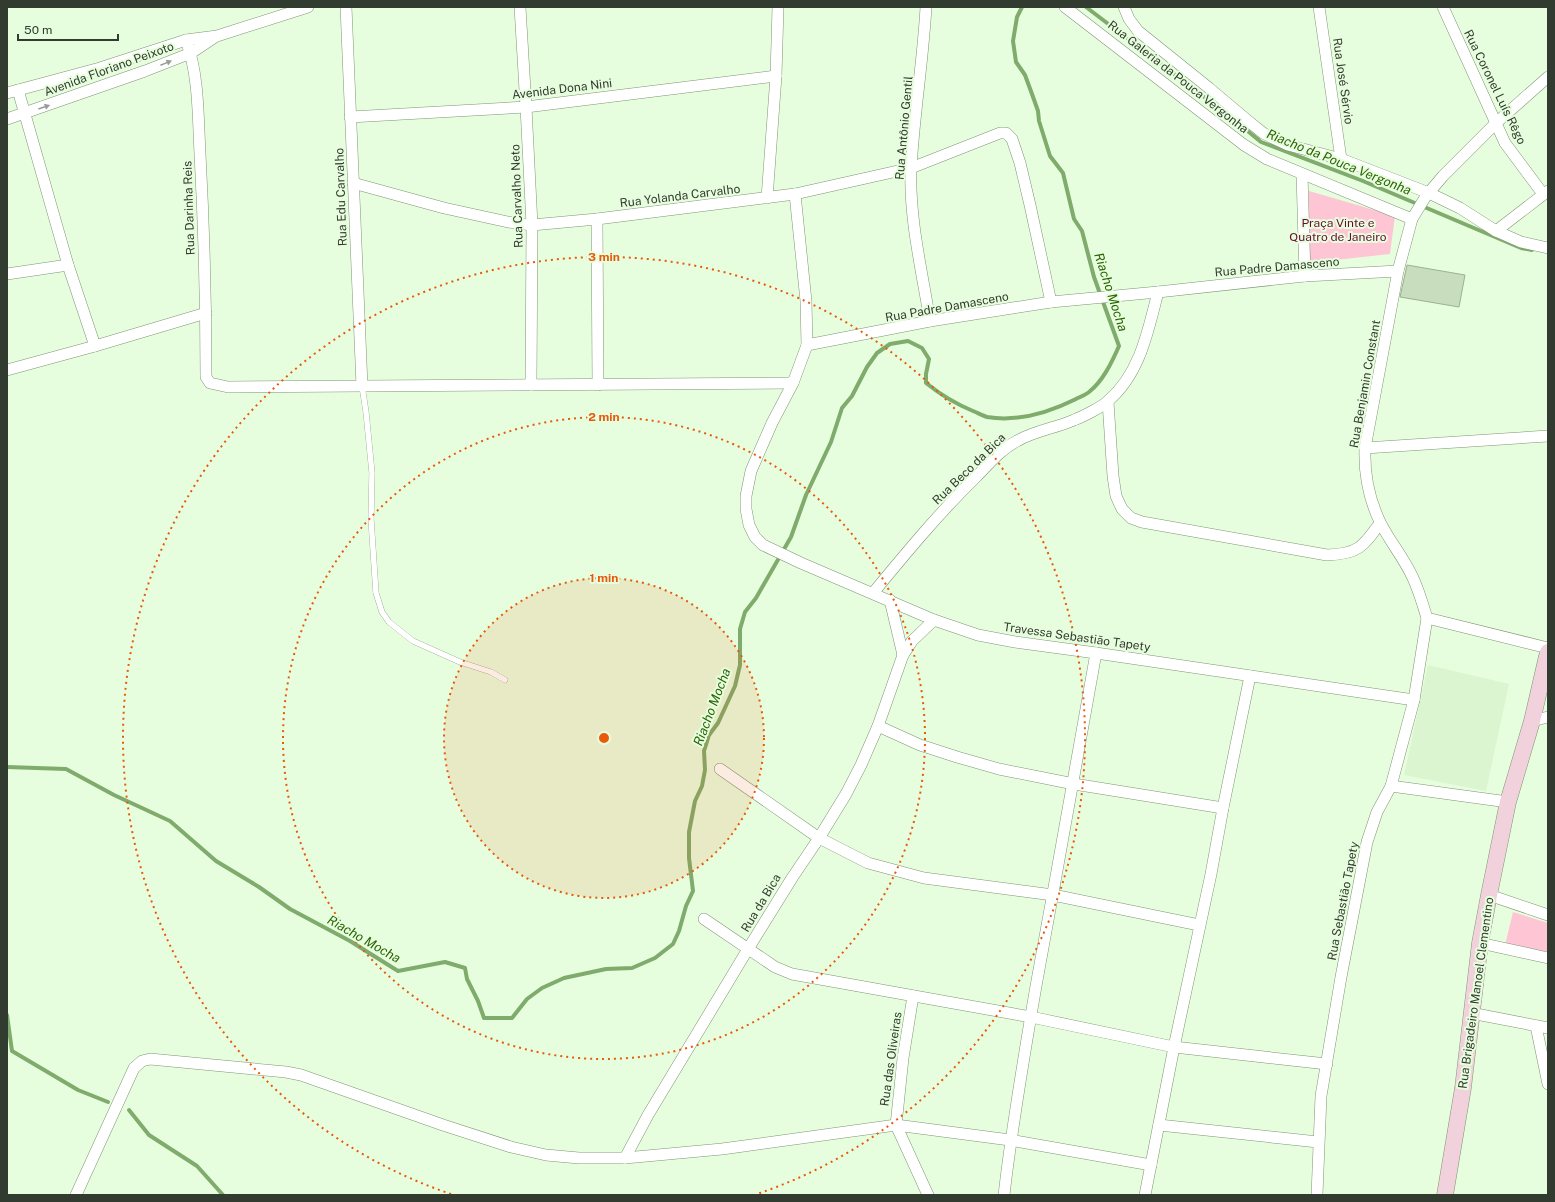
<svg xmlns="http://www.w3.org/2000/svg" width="1555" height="1202" viewBox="0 0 1555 1202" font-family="'Public Sans',sans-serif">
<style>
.built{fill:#daf5cf}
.green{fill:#fec6d4}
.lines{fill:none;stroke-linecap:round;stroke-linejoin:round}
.stream{stroke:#7fab6c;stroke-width:4}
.building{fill:#c7ddbe;stroke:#9bb193}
.service-casing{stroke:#809477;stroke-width:6}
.minor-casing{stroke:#809477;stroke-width:12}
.secondary-casing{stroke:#809477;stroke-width:17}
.service{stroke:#fff;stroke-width:5.5}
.minor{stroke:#fff;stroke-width:11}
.secondary{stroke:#f1d1db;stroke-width:16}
.oneway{fill:#989d97}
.ring{fill:none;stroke:#e8590c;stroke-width:2;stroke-dasharray:2 4}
.labels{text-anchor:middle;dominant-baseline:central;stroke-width:4;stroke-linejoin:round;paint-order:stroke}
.street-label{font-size:12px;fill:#323b2f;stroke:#e7fede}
.park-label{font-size:12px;fill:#6b0b34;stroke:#e7fede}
.water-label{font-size:13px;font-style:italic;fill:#2c6305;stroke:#e7fede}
.centre{fill:#e8590c;stroke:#e7fede;stroke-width:2}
.ring-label{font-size:12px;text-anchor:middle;font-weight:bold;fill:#e8590c;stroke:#e7fede;stroke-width:4;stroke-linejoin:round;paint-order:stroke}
</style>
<rect width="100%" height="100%" fill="#e7fede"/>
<path class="built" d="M 1428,665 L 1509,684 L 1486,791 L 1404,775 Z"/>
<g class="green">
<path d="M 1309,191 L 1395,216 L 1390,254 L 1308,263 Z"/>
<path d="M 1513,912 L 1548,923 L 1548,952 L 1505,945 Z"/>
</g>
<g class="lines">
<g class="stream">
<path d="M 1086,7 L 1233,119 L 1261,142 L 1363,181 L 1521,248 L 1532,250"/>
<path d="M 7,767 L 66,769 L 114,795 L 170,821 L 216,861 L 259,887 L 290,909 L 350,941 L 398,971 L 445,962 L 465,968 L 467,979 L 478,1001 L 484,1018 L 512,1018 L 527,999 L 542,988 L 564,978 L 606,969 L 632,968 L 655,958 L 673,944 L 679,931 L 686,906 L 693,891 L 689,858 L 689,832 L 695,801 L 702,786 L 705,770 L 704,751 L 709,735 L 718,723 L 735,686 L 740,665 L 740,629 L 745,612 L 756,598 L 791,537 L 806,495 L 831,442 L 842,408 L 852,396 L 867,367 L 877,353 L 890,344 L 908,341 L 922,348 L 929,359 L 926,374 L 926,383 C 941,395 956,404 973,411 C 978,413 983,416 987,417 C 1017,422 1050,412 1076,399 C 1080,397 1085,395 1089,392 C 1103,381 1112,362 1119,346 L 1094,277 L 1082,231 L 1074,219 L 1063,173 L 1050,156 L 1039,121 L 1038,111 L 1032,94 L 1025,75 L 1016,62 L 1013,41 L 1017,17 L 1022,7"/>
<path d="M 7,1015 L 12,1051 L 78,1090 L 108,1102"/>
<path d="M 129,1110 L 149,1135 L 197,1166 L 223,1195"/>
</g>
</g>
<path class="building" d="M 1407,265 L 1465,275 L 1459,307 L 1400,297 Z"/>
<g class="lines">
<defs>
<path id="service" d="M 362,386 L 366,412 L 372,473 L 371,519 L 376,593 L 382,612 L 389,622 L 413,641 L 460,662 L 491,672 L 505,680"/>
<g id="minor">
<path d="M 346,7 L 362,386"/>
<path d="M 520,7 L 526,107 L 532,225 L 531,385"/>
<path d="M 926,7 C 923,61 914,114 911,168 C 909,219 922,271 930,321"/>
<path d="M 1065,7 L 1244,145 L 1267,159 L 1412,219"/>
<path d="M 1124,7 L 1129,19 L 1138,31 L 1209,88 L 1247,120 L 1263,133 L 1273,138 L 1288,145 L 1341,159 L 1429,193 L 1460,208 L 1496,231 L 1521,242 L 1548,248"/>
<path d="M 1319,7 L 1341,159"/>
<path d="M 1443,7 L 1505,143 L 1543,194"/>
<path d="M 186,40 C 199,75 198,117 200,154 C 204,228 206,302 206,377 L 210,383 L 228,387 L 793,383"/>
<path d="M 1548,77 L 1496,123 L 1443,176 L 1426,196 L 1412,219 L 1398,271 L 1365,448 C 1364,474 1369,499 1380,522 C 1390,542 1404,558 1413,578 C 1419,591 1423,605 1427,618 L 1548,648"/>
<path d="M 18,90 L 68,265 L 95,346"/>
<path d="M 7,93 L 100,68 L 186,40 L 217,36 L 308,7"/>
<path d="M 350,117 L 526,107 L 776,76"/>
<path d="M 7,119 L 145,71 L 191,53 L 215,37"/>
<path d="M 1302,174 L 1305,276"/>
<path d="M 353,183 L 444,208 L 508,222 L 532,225 L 597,219 L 795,194 L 911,168 L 1000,133 L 1006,133 L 1012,139 L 1020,163 L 1030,205 L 1051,302"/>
<path d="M 795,194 L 806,301 L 807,345 L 793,383 L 772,423 L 751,471 L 746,496 L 746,509 L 749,525 L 755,537 L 763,545 L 801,563 L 934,620 L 978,635 L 1015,642 L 1096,653 L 1414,700"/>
<path d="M 767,198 L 776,76 L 778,7"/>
<path d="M 597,219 L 598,385"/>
<path d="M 1496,231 L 1548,191"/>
<path d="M 7,274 L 68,265"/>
<path d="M 807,345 L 930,321 L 1051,302 L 1158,292 L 1305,276 L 1398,271"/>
<path d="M 7,370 L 95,346 L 206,313"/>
<path d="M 1108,402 L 1113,476 L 1116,496 L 1122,509 L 1131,518 L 1142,522 L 1327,555 C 1358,554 1363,547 1380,523"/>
<path d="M 1365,448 L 1548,436"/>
<path d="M 873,593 C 906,553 939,513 976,477 C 988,465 1001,449 1017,441 C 1034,431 1056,428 1074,420 C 1082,417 1102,407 1108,401 C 1140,374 1148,331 1158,292"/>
<path d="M 890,600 L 903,655"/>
<path d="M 1532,721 L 1548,717"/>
<path d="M 878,726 L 920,745 L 957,757 L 999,769 L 1074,784 L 1223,808"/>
<path d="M 720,769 L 819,838 L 868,863 L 924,878 L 1053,895 L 1199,925"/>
<path d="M 1391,786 L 1508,802"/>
<path d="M 1489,895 L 1548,915"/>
<path d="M 704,919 L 775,967 L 792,974 L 1031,1017 L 1174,1047 L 1327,1064"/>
<path d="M 1480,943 L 1548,958"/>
<path d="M 913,996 L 903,1058 L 896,1125 L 928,1195"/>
<path d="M 1471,1013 L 1548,1028"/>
<path d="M 1536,1026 L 1548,1084"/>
<path d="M 1159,1125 L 1318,1142"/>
<path d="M 625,1158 L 648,1115 L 748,949 L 792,878 L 819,838 L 846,794 L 861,765 L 878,726 L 903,655 L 912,641 L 934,620"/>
<path d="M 76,1195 L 134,1068 L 142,1061 L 150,1059 L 286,1072 L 301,1075 L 443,1125 L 511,1147 L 546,1155 L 579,1158 L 625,1158 L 722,1149 L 896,1125 L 1010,1140 L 1151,1165"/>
<path d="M 1004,1195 C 1012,1125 1024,1056 1036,986 C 1056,875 1077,764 1096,653"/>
<path d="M 1145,1195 L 1174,1047 L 1211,874 L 1223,808 L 1250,676"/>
<path d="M 1317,1195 L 1321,1096 L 1341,977 L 1367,842 L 1377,812 L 1391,786 L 1414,700 L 1427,618"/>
</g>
<path id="secondary" d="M 1445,1195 L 1463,1088 L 1480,943 L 1489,895 L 1508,802 L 1532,721 L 1548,652"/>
</defs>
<use href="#service" class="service-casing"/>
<use href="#minor" class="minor-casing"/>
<use href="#secondary" class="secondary-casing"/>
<use href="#service" class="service"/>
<use href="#minor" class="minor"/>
<use href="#secondary" class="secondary"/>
</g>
<defs><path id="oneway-solid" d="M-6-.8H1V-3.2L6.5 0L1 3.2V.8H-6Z"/></defs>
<g class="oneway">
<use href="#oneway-solid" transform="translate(166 63) rotate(-22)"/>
<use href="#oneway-solid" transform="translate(44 107) rotate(-19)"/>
</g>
<circle cx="604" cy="738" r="160" fill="#e8590c" fill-opacity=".12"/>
<g class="ring">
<circle cx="604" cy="738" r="160"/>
<circle cx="604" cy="738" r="321"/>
<path d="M451 1194A481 481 0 1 1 757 1194"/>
</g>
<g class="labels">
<g class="street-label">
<text transform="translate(109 69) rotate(-20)">Avenida Floriano Peixoto</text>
<text transform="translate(1178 77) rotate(38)">Rua Galeria da Pouca Vergonha</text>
<text transform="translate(1343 81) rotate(82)">Rua José Sérvio</text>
<text transform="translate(1495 87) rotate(64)">Rua Coronel Luís Rêgo</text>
<text transform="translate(562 89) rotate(-7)">Avenida Dona Nini</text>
<text transform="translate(904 128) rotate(-85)">Rua Antônio Gentil</text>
<text transform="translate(517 196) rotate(-92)">Rua Carvalho Neto</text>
<text transform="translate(680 196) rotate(-7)">Rua Yolanda Carvalho</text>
<text transform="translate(341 197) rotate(-92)">Rua Edu Carvalho</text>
<text transform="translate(189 208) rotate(-92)">Rua Darinha Reis</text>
<text transform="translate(1277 267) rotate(-5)">Rua Padre Damasceno</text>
<text transform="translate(947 307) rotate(-10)">Rua Padre Damasceno</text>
<text transform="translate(1365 384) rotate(-80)">Rua Benjamin Constant</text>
<text transform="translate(969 469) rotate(-44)">Rua Beco da Bica</text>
<text transform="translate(1077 637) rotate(8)">Travessa Sebastião Tapety</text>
<text transform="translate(1343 901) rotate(-79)">Rua Sebastião Tapety</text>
<text transform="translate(761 903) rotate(-59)">Rua da Bica</text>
<text transform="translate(1476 993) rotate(-82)">Rua Brigadeiro Manoel Clementino</text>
<text transform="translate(891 1059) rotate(-82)">Rua das Oliveiras</text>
</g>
<g class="park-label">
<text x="1338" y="223">Praça Vinte e<tspan x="1338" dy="14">Quatro de Janeiro</tspan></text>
</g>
<g class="water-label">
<text transform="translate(1339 162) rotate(22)">Riacho da Pouca Vergonha</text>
<text transform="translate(1111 292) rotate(72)">Riacho Mocha</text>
<text transform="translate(712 707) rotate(-69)">Riacho Mocha</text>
<text transform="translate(364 939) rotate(30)">Riacho Mocha</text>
</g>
</g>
<circle cx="604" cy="738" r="6" class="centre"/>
<g class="ring-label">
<text x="604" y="261">3 min</text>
<text x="604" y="421">2 min</text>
<text x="604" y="582">1 min</text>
</g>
<rect width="1555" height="1202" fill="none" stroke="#323b2f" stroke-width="16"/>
<path d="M18 34v6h100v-6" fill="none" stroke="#323b2f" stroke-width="2"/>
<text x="24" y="34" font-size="12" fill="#323b2f" stroke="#e7fede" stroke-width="3" paint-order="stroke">50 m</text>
</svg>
